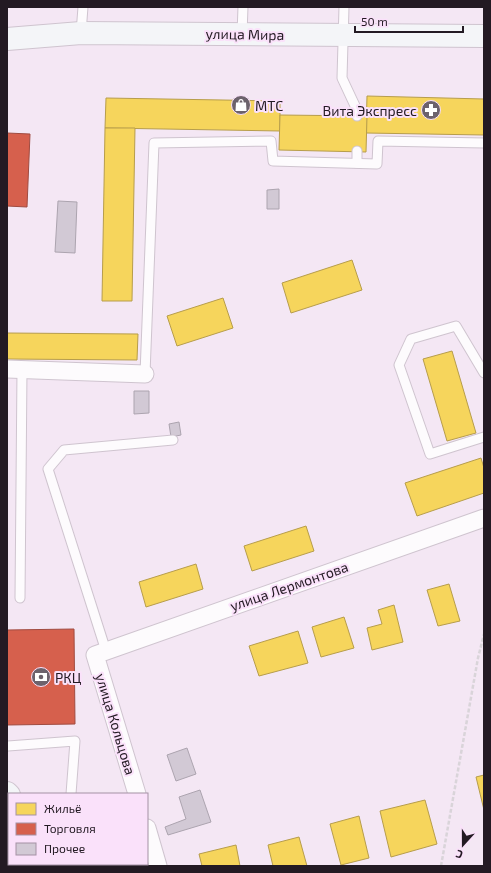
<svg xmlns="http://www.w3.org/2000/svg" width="491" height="873" viewBox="0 0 491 873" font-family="'Exo 2',sans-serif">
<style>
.homes{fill:#f6d55c;stroke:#b79d4b}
.shops{fill:#d6604d;stroke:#a04b40}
.building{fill:#d2c9d5;stroke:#aca4af}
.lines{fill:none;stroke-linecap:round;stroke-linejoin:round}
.service-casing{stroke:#cfc4cf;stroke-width:11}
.minor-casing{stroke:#cfc4cf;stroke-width:19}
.secondary-casing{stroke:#cfc4cf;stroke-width:24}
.path{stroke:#d9d4d9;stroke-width:2.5;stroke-dasharray:4 2;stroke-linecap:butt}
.service{stroke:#fdfbfd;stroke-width:9}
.minor{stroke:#fdfbfd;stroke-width:17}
.secondary{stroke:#f4f5f8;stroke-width:22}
.labels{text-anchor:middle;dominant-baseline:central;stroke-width:4;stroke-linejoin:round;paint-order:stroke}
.street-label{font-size:14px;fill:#231a23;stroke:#fae1fa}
.poi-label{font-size:14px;fill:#231a23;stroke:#fae1fa;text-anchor:start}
</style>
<rect width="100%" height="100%" fill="#f4e7f4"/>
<g class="homes">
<path d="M 367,96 L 484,99 L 484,135 L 366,133 Z"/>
<path d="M 106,98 L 280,101 L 280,131 L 105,128 Z"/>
<path d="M 280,115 L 367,116 L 366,152 L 279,150 Z"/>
<path d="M 105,128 L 135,128 L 132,301 L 102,301 Z"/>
<path d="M 352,260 L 362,290 L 291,313 L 282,283 Z"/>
<path d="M 223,298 L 233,328 L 177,346 L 167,316 Z"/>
<path d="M 7,333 L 138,334 L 137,360 L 7,359 Z"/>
<path d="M 452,351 L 476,433 L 447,441 L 423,359 Z"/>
<path d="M 481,458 L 484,468 L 484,493 L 417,516 L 405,483 Z"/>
<path d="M 306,526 L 314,551 L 252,571 L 244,546 Z"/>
<path d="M 196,564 L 203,589 L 146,607 L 139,582 Z"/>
<path d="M 449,584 L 460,621 L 438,626 L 427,590 Z"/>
<path d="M 394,605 L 403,642 L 372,650 L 367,628 L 382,624 L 378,610 Z"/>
<path d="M 344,617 L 354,648 L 321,657 L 312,627 Z"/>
<path d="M 298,631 L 308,663 L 259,676 L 249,646 Z"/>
<path d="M 484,775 L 484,810 L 476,777 Z"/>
<path d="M 425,800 L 437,844 L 391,857 L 380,811 Z"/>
<path d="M 359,816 L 369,858 L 341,865 L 330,824 Z"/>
<path d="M 299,837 L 307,866 L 273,866 L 268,845 Z"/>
<path d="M 236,845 L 240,866 L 202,866 L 199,854 Z"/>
</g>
<g class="shops">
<path d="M 7,133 L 30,134 L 27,207 L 7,206 Z"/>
<path d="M 74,629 L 75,724 L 7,725 L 7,630 Z"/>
</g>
<g class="building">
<path d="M 279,189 L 279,209 L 267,209 L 267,190 Z"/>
<path d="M 58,201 L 77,202 L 75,253 L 55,252 Z"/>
<path d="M 134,391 L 149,391 L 149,413 L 134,414 Z"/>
<path d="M 179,422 L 181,435 L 171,437 L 169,424 Z"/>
<path d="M 187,748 L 196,774 L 176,781 L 167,755 Z"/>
<path d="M 200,790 L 211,822 L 168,835 L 165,827 L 186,819 L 179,797 Z"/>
</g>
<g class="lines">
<defs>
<g id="service">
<path d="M 344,7 L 342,78 L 357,110 L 357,116"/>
<path d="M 81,33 L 83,7"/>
<path d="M 242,34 L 243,7"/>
<path d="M 357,163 L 357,151"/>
<path d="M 484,373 L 456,326 L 411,339 L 399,365 L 430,454 L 484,437"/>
<path d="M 145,374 L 154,143 L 271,141 L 273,161 L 377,164 L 378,141 L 484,143"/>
<path d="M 20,598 L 22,370"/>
<path d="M 106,651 L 48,469 L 64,450 L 173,440"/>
<path d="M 8,746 L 75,741 L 71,794"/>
</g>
<g id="minor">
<path d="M 7,369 L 145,374"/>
<path d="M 137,794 L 95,655 L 484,518"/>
<path d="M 147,828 L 158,866"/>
</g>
<g id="secondary">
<path d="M 7,39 L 81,33 L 484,36"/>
<path d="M 7,793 L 9,795"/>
<path d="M 85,864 L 87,866"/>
</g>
</defs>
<use href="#service" class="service-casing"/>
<use href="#minor" class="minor-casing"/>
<use href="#secondary" class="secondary-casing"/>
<path class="path" d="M 441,866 L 478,658 L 484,634"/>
<use href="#service" class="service"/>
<use href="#minor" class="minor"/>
<use href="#secondary" class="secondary"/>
</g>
<defs>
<symbol id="shop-disc" viewBox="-11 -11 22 22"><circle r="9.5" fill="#6c626c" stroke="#fae1fa"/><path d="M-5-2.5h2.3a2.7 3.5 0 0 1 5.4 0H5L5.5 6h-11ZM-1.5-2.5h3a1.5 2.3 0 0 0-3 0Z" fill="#fff"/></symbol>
<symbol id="pharmacy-disc" viewBox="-11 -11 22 22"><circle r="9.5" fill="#6c626c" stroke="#fae1fa"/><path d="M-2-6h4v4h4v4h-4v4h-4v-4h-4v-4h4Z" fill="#fff"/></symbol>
<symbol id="bank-disc" viewBox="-11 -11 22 22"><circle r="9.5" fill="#6c626c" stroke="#fae1fa"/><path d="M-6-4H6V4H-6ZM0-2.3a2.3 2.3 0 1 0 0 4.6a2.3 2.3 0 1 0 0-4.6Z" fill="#fff"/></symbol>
</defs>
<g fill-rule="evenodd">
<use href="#shop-disc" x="230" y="94" width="22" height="22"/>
<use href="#pharmacy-disc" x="420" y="99" width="22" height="22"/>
<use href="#bank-disc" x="30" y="666" width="22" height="22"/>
</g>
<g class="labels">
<g class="street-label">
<text transform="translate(245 34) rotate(1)">улица Мира</text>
<text transform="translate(289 586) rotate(-19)">улица Лермонтова</text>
<text transform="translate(116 724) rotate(73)">улица Кольцова</text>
</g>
<g class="poi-label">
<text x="255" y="105">МТС</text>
<text x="417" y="110" text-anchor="end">Вита Экспресс</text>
<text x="55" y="677">РКЦ</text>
</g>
</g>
<rect width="491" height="873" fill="none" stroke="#231a23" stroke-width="16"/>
<rect x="8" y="793" width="140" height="72" fill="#fae1fa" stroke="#a491a4"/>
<rect x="16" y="803" width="20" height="12" fill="#f6d55c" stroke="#a491a4"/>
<text x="44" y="813" font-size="12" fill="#231a23">Жильё</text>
<rect x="16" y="823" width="20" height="12" fill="#d6604d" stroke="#a491a4"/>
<text x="44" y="833" font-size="12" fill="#231a23">Торговля</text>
<rect x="16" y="843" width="20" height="12" fill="#d2c9d5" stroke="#a491a4"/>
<text x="44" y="853" font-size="12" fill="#231a23">Прочее</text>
<g transform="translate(463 845) rotate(201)" stroke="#fae1fa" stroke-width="3" paint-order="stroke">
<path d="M0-3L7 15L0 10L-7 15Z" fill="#231a23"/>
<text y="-6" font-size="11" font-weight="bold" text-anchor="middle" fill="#231a23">С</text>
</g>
<path d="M355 26v6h108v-6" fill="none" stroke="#231a23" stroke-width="2"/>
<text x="361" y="26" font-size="12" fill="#231a23" stroke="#fae1fa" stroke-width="3" paint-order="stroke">50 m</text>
</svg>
